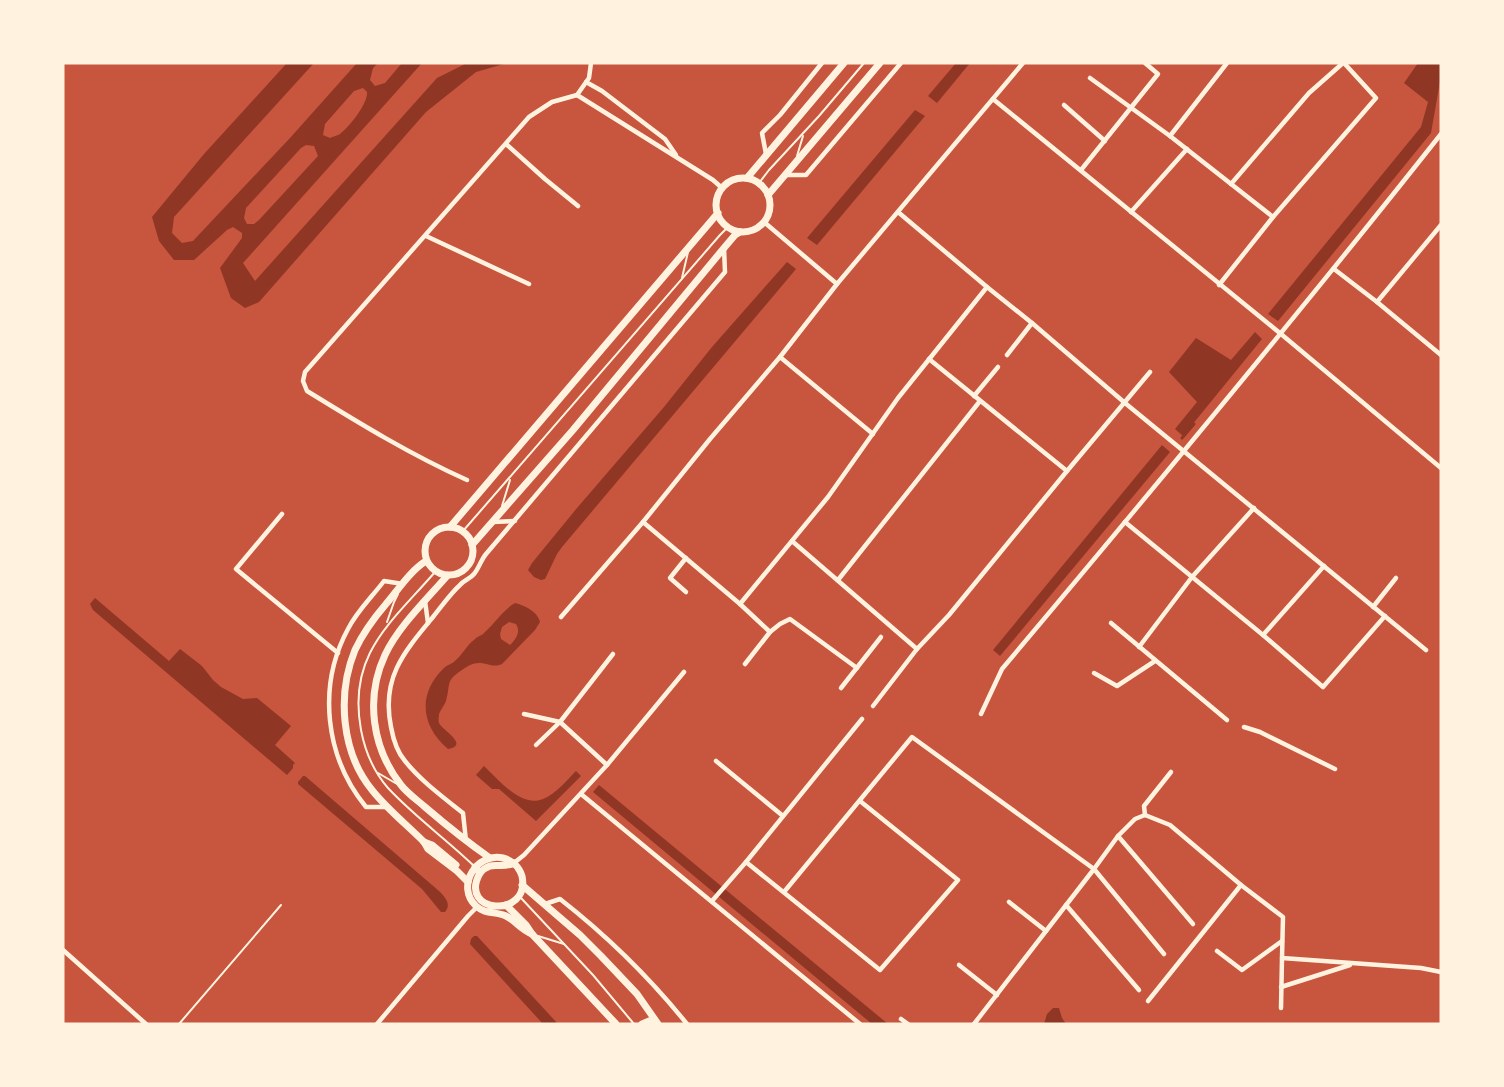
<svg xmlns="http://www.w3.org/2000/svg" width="1504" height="1087" viewBox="0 0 1504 1087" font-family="'Work Sans',sans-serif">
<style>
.water{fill:#8f3625;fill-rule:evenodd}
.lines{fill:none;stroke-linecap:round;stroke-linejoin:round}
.stream{stroke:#8f3625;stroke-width:3}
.service{stroke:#fff3e0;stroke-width:2}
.minor{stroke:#fff3e0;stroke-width:4.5}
.secondary{stroke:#fff3e0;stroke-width:7}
</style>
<rect width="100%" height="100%" fill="#c8553d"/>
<g class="water">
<path d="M 287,63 L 314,63 L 174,217 L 172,233 L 182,243 L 193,241 L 290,138 L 357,63 L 378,63 L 373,68 L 370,80 L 375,86 L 385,83 L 402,63 L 422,63 L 243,263 L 255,281 L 437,78 L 467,63 L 507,63 L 476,72 L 426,112 L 259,302 L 245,308 L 231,298 L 220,268 L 242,238 L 242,233 L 233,227 L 227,230 L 194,260 L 174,260 L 159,241 L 152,217 L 204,154 ZM 363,88 L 367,92 C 368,104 349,127 340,134 C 338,135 333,137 330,138 L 323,135 L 325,124 L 354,91 ZM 306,145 L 314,146 L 318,156 L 259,220 L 254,224 L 247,224 L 244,218 L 246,208 L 301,148 Z"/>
<path d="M 956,63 L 970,63 L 937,103 L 928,96 Z"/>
<path d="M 1418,63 L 1441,63 L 1441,76 L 1431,133 L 1278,321 L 1268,314 L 1421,127 L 1428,102 L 1404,83 Z"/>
<path d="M 915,110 L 925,116 L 817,245 L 807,238 Z"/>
<path d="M 787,262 L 796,269 L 562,547 L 557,554 L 545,579 L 541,580 L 534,577 L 528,570 L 532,563 L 577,508 L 664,407 L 712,347 Z"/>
<path d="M 1255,332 L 1262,339 L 1183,436 L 1175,429 L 1197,402 L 1169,372 L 1196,338 L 1231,360 Z"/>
<path d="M 1162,445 L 1170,452 L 1000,656 L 993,650 Z"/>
<path d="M 95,598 L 169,661 L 180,649 L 202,666 L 213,680 L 221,687 L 243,699 L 257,698 L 291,726 L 275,745 L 295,763 L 293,765 L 293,768 L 287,775 L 93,610 L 90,604 Z"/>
<path d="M 515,603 C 524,605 538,612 540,622 L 535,630 L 502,664 C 493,668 488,663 479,663 C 472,663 468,666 462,670 C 445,681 451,683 446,701 C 444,706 441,709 439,714 C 439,717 438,720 439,723 C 442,730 470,745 448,749 C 421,726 417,694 444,668 C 447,665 452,664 455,661 C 462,655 467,645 474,640 C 477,636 482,636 485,632 C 495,623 503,610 515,603 ZM 509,622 L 516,624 C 521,632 516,639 510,645 L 501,639 L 500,634 L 502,627 Z"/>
<path d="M 484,766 C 499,780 521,808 543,799 C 556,794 567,780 576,771 L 581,776 L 536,821 L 499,789 L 492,789 L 476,775 Z"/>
<path d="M 303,776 L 305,776 L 432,885 C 440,892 454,902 445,912 L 441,912 L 422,889 L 298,784 L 298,782 Z"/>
<path d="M 599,785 L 888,1024 L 872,1024 L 593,792 Z"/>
<path d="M 474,936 L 477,936 L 558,1024 L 543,1024 L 470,944 L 471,939 Z"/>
<path d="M 1053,1008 L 1059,1008 L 1062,1018 L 1066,1024 L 1044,1024 L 1047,1014 Z"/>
</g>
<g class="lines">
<path class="stream" d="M 1182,438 L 1194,424"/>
<g class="service">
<path d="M 797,156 L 803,136"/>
<path d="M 759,183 L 769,170 L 819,116 L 864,63"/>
<path d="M 682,278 L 688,252"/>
<path d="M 502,506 L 510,480"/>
<path d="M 463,531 L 720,235 L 728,227"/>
<path d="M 435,572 C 391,623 347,654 361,730 C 365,751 374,772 388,788 C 414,816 446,839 473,865"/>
<path d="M 387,622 L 394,602 L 398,594"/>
<path d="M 378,773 L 397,784"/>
<path d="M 521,898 L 593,975 L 634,1024"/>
<path d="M 538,936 L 564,944"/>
<path d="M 179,1024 L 281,905"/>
</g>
<g class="minor">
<path d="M 1090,78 L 1170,136 L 1273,217"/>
<path d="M 586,82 L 602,91 L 665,139 L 676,155"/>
<path d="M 577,95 L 713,180 L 722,188"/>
<path d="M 577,95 L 589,78 L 591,63"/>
<path d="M 993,99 L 1281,334 L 1441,468"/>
<path d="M 1064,105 L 1105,141"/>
<path d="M 1170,136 L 1227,63"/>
<path d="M 506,144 L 545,179 L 578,206"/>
<path d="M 766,154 L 762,133 L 780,115 L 822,63"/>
<path d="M 1081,170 L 1158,74 L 1145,63"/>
<path d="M 786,175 L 806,175 L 901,63"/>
<path d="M 1231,184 L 1309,93 L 1343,63"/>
<path d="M 898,212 L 987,287 L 1032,323 L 1125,403 L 1426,650"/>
<path d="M 1131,212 L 1187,149"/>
<path d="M 764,222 L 837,284"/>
<path d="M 426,236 L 529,284"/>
<path d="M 1334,269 L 1377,302 L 1441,355"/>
<path d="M 1219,285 L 1273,217 L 1376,98 L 1344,63"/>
<path d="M 1377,302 L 1441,225"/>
<path d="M 1007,355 L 1032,323"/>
<path d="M 780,357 L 873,434"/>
<path d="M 929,359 L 1067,471"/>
<path d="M 974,396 L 998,367"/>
<path d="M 467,480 C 411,455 359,423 307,391 L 303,381 L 305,372 L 529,117 L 552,102 L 577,95"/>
<path d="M 282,514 L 236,569 L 338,653"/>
<path d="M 493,522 L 515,521"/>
<path d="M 643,522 L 740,604"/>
<path d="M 1125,522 L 1263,635 L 1323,687 L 1385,616"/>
<path d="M 792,541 L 917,649"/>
<path d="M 686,558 L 670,578 L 686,592"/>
<path d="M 838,580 L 980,401"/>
<path d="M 425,601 L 428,623"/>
<path d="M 1373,607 L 1396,578"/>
<path d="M 561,617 L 643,522 L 710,439 L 780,357 L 837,284 L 1023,63"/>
<path d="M 1111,623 L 1227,720"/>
<path d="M 1263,635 L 1324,566"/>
<path d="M 1139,647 L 1192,577 L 1254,508"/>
<path d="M 745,664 L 770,632"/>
<path d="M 857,668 L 790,619 L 780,624 L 770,632 L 740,604 L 828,497 L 898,398 L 987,287"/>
<path d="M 1094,673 L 1117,686 L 1155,661"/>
<path d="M 841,688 L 881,637"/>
<path d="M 873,706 L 917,649 L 949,615 L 1067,471 L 1150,372"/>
<path d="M 524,714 L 560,722 L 607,765"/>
<path d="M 981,714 L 1002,669 C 1150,493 1298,315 1441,134"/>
<path d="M 1244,727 L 1260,732 L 1335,769"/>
<path d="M 536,745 L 560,722 L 613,654"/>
<path d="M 716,761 L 783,816"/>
<path d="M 581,794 L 860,1024"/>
<path d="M 388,807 L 366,807 C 325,757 317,686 348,629 C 357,611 372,597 384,581 L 403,584"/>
<path d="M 1145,815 L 1144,806 L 1171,772"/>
<path d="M 1118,836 L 1193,924"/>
<path d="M 466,841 L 463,813 C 443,797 421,781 405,761 C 397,752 393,738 391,727 C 381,678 404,652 433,617 C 442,606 450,594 460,585 C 464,580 470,579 474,574 C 479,568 481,560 486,554 L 725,272 L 724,248"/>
<path d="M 746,862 L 880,970 L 958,880 L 860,801"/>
<path d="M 514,863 L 524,855 L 607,765 L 684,672"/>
<path d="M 784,892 L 912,737 L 1094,869 L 1164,954"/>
<path d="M 712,901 L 746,862 L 862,719"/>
<path d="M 1009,902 L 1046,931"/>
<path d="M 545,904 L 560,899 C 606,935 650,978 687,1024"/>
<path d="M 1066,905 L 1139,990"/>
<path d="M 63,950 L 146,1024"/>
<path d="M 1217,951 L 1242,970 L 1282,941"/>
<path d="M 959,965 L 997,995"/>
<path d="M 1281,987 L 1350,965"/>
<path d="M 1148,1001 L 1241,885"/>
<path d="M 1281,1008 L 1282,958"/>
<path d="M 901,1019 L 908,1024"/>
<path d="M 377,1024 L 468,916 L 477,907"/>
<path d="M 974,1024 L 1094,869 L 1118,836 L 1135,819 L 1145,815 L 1170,825 L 1241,885 L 1283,917 L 1282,958 L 1421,968 L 1441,972"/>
</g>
<g class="secondary">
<path d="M 747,178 L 844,63"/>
<circle cx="743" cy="205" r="27"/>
<path d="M 768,195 L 880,63"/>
<circle cx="449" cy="551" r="24"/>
<path d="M 450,527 L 718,213"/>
<path d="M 472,545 L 573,430 L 724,248 L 735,235 L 740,232"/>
<path d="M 426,561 C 410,571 398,590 386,604 C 374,618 363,633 355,650 C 337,694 341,752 372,790 C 387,809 407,825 424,842 L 428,849 L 457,871 L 468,882"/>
<path d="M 447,576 C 427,599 398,627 385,655 C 365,698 372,748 401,785 C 407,793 417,800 425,807 C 446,825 467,842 490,858"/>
<path d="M 424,842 L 432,845 L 456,865"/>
<path d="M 475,867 L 480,873 C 457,914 531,919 522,876 C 519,867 512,860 503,858 C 477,852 455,886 476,906 C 486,915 495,911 506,916 C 516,921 520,929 532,934"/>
<path d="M 480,873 C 492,859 500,870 514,863"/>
<path d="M 522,885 L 580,935 L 601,956 L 637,994 L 658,1024"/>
<path d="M 506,905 L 526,925 L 532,934 L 616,1024"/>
<path d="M 642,1024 L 654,1019"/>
</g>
</g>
<rect width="1504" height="1087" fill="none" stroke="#fff3e0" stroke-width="129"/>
</svg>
